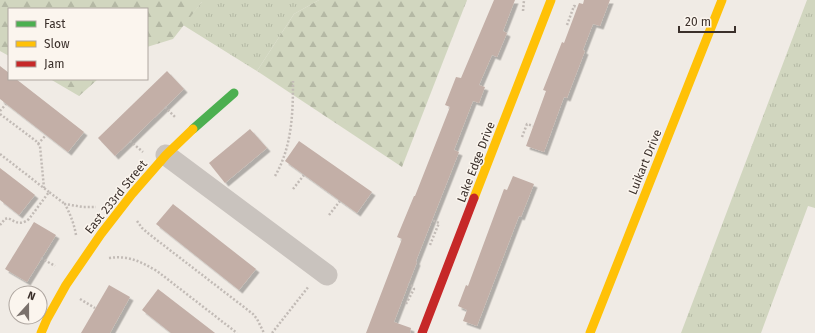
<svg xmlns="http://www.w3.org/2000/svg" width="815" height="333" viewBox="0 0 815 333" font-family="'Fira Sans',sans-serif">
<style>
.grass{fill:url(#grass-tufts)}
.forest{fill:url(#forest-firs)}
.building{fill:#c3afa7;filter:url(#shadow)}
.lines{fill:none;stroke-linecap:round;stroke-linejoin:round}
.path{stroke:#c2bbb6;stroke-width:2.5;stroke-dasharray:2 2;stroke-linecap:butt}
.street{stroke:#c9c3be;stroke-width:21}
.fast{stroke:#4caf50;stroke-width:9}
.slow{stroke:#ffc107;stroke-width:9}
.jam{stroke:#c62828;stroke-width:9}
.labels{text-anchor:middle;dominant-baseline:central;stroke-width:3;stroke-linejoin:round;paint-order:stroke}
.street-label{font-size:12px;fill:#3b302b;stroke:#fbf5ee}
</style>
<defs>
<pattern id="grass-tufts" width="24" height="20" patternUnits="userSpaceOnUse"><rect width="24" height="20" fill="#d1d6bf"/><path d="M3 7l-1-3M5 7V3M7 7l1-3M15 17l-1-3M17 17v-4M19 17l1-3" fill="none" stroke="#b4b8a4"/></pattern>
<pattern id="forest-firs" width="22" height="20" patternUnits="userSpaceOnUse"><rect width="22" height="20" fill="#d1d6bf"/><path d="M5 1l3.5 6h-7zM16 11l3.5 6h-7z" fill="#b4b8a4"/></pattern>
<filter id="shadow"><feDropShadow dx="3.5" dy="3.5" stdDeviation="0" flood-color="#0004"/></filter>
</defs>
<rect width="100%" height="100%" fill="#f0ebe5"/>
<g class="grass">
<path d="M 202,0 L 319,0 L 294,14 L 257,71 L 183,25 L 202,2 Z"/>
<path d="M 807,0 L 815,0 L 815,208 L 808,206 L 761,333 L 681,333 Z"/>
</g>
<g class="forest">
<path d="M 0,0 L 202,0 L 202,2 L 173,39 L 147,47 L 147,9 L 9,9 L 9,56 L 0,51 Z"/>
<path d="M 319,0 L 467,0 L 402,167 L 257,71 L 294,14 Z"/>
<path d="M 50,79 L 98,79 L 79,96 Z"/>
</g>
<g class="building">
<path d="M 494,0 L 515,0 L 503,31 L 507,33 L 497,57 L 492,55 L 479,85 L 485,87 L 479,103 L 473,101 L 454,150 L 459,152 L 416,261 L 417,262 L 394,322 L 411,328 L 410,333 L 366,333 L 402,239 L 397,237 L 414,196 L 415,196 L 450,107 L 445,105 L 456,77 L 461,78 Z"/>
<path d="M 584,0 L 610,0 L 600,26 L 593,24 L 583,50 L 585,51 L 567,98 L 564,97 L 544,152 L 526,146 L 546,91 L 543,90 L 562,42 L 564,43 L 579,3 L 583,4 Z"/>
<path d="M 0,66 L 9,73 L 9,79 L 16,79 L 84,132 L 68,152 L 0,99 Z"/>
<path d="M 167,71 L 184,89 L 115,156 L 98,138 Z"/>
<path d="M 250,129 L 267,148 L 225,183 L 209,163 Z"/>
<path d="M 299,141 L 372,192 L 357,213 L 285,161 Z"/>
<path d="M 0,168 L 35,195 L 19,215 L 0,200 Z"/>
<path d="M 513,176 L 534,184 L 521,217 L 519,216 L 477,326 L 463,321 L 467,310 L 458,306 L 466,285 L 468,286 L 504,189 L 507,190 Z"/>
<path d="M 173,204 L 256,269 L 239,290 L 156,224 Z"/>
<path d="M 34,222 L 56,235 L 27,282 L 5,269 Z"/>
<path d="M 109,285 L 130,297 L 110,333 L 81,333 Z"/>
<path d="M 158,289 L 215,333 L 171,333 L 142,310 Z"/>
</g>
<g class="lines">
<g class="path">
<path d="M 523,11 L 524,0"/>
<path d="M 567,25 L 574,6 L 577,7"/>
<path d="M 165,107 L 175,117"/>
<path d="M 0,111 L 6,104"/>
<path d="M 0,114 L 36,141 L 40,146 L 44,188"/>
<path d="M 522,137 L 527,124 L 533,126"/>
<path d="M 130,141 L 143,152"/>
<path d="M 38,144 L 46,135"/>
<path d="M 0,154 L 49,192"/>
<path d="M 275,176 C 292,147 293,113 293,81"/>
<path d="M 293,189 L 304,175"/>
<path d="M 329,215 L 340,201"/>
<path d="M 137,221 L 142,228 L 149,234 L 253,314 L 257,319 L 264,333"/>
<path d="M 0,225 L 5,219 L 8,218 C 16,222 20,226 29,219 L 49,192 L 65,204"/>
<path d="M 76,235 C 74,223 70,214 65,204 L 83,207 L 96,207"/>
<path d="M 430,245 L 439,223 L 432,220"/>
<path d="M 41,258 L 55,266"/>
<path d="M 109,258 C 129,255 141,262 157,271 L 237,333"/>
<path d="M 80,299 L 95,308"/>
<path d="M 406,304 L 414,289 L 412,286 L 408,284"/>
<path d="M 272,333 L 309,286"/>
</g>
<path class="street" d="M 166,155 L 327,275"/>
<path class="fast" d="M 193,129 L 234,93"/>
<g class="slow">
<path d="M 474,198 L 551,0"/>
<path d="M 41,333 L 47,319 L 66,285 L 101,234 L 132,194 L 166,155 L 193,129"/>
<path d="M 590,333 L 722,0"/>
</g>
<path class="jam" d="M 422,333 L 474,198"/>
</g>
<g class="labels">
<g class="street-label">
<text transform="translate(476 162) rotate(-69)">Lake Edge Drive</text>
<text transform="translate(645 162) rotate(-68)">Luikart Drive</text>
<text transform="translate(116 197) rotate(-51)">East 233rd Street</text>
</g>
</g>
<rect x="8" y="8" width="140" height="72" fill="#fbf5ee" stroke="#aea6a0"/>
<rect x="16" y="21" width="20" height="6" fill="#4caf50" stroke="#aea6a0"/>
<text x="44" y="28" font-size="12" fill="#3b302b">Fast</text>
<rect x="16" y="41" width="20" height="6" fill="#ffc107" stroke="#aea6a0"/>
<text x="44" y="48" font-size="12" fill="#3b302b">Slow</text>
<rect x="16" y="61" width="20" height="6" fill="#c62828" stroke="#aea6a0"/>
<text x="44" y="68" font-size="12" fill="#3b302b">Jam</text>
<g transform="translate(28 305) rotate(21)"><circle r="19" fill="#fbf5ee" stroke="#aea6a0"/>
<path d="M0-3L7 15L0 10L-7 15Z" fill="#7a716c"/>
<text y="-6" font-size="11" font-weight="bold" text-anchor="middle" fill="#3b302b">N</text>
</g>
<path d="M679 26v6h56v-6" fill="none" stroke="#3b302b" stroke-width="2"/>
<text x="685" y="26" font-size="12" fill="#3b302b" stroke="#fbf5ee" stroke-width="3" paint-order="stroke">20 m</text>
</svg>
